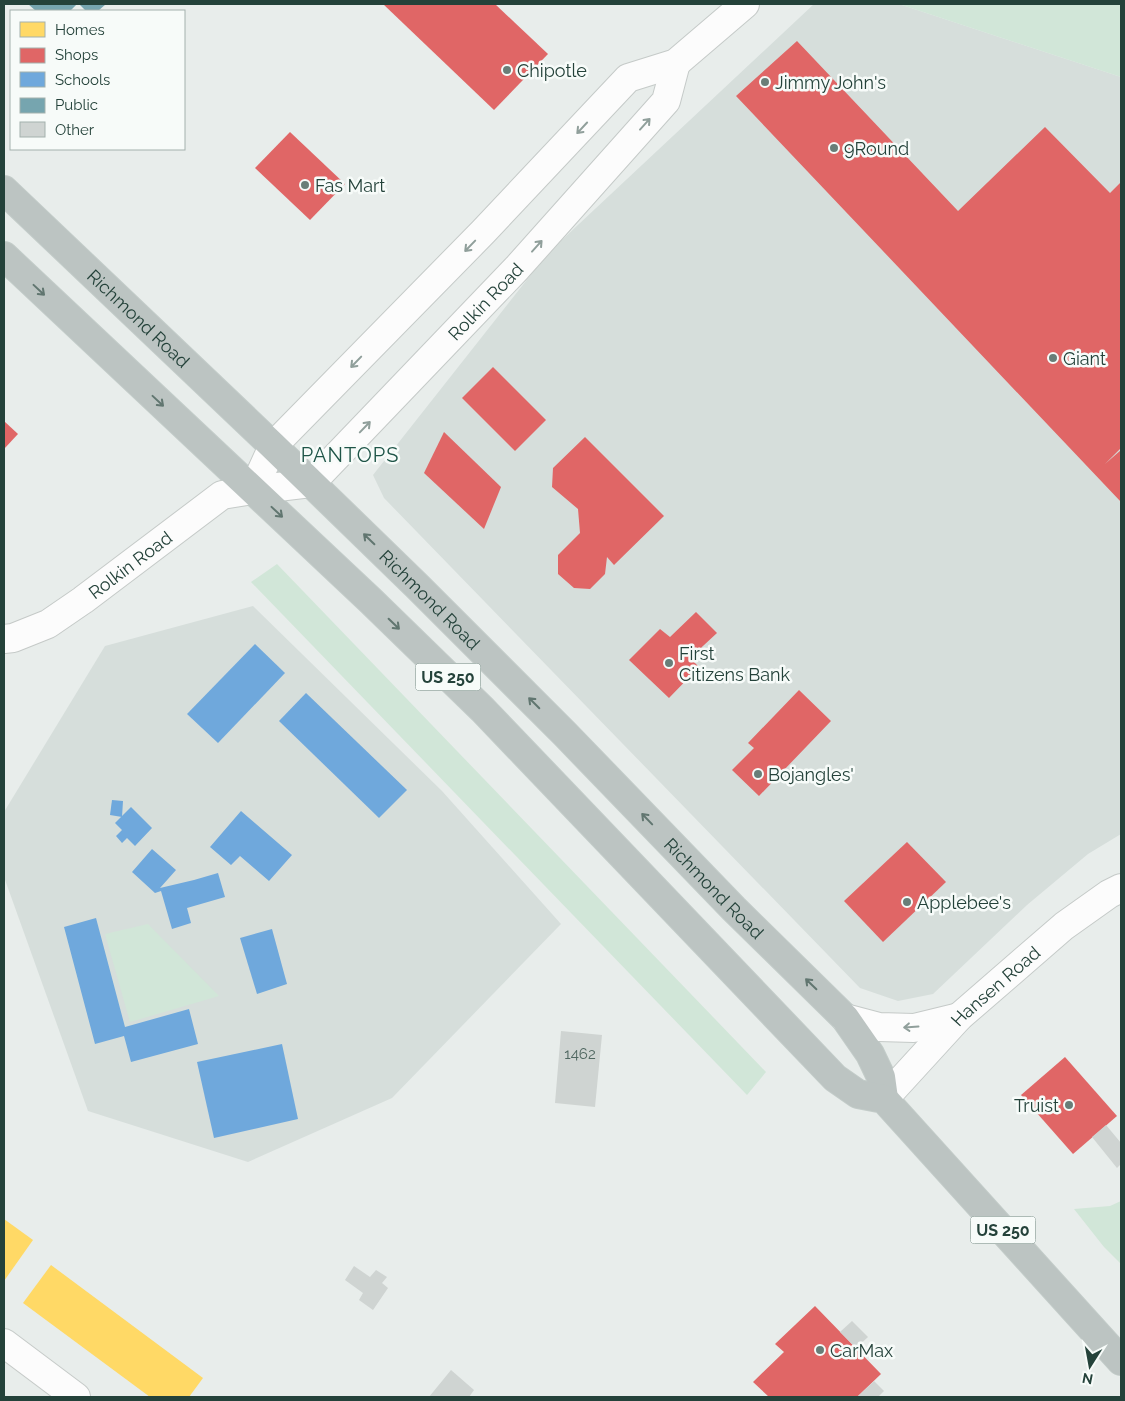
<svg xmlns="http://www.w3.org/2000/svg" width="1125" height="1401" viewBox="0 0 1125 1401" font-family="Raleway,sans-serif">
<style>
.built{fill:#d6dedb}
.green{fill:#d1e6d8}
.homes{fill:#ffd966}
.shops{fill:#e06666}
.schools{fill:#6fa8dc}
.public{fill:#76a5af}
.building{fill:#cfd4d2}
.lines{fill:none;stroke-linecap:round;stroke-linejoin:round}
.minor-casing{stroke:#c5cac8;stroke-width:30}
.highway-casing{stroke:#c3ccc9;stroke-width:30}
.minor{stroke:#fcfcfc;stroke-width:28}
.highway{stroke:#bcc4c2;stroke-width:28}
.oneway{stroke:#909f9b}
.oneway2{stroke:#617670}
.poi-dot{fill:#697e78;stroke:#f7fbf9;stroke-width:2}
.labels{text-anchor:middle;dominant-baseline:central;stroke-width:5;stroke-linejoin:round;paint-order:stroke}
.number-label{font-size:15px;fill:#506761}
.shield{fill:#f7fbf9;stroke:#637a73;stroke-width:1}
.shield-label{font-size:16px;font-weight:bold;fill:#24423a}
.poi-label{font-size:18px;fill:#24423a;stroke:#f7fbf9;text-anchor:start}
.street-label{font-size:18px;fill:#24423a;stroke:#f7fbf9}
.quarter-label{font-size:20px;letter-spacing:1px;fill:#1f5548;stroke:#f7fbf9}
</style>
<rect width="100%" height="100%" fill="#e8edeb"/>
<g class="built">
<path d="M 814,4 L 899,4 L 1121,77 L 1121,834 L 1088,854 L 1027,905 L 933,994 L 898,1001 L 860,988 L 384,498 L 373,475 L 548,253 Z"/>
<path d="M 253,606 L 442,791 L 561,924 L 392,1098 L 248,1162 L 88,1111 L 4,877 L 4,812 L 105,646 Z"/>
</g>
<g class="green">
<path d="M 899,4 L 1121,4 L 1121,77 Z"/>
<path d="M 277,564 L 766,1072 L 747,1095 L 251,582 Z"/>
<path d="M 148,924 L 219,996 L 130,1022 L 105,934 Z"/>
<path d="M 1121,1201 L 1121,1264 L 1104,1247 L 1074,1209 L 1110,1206 Z"/>
</g>
<g class="homes">
<path d="M 4,1219 L 33,1240 L 4,1281 Z"/>
<path d="M 51,1265 L 203,1378 L 189,1397 L 150,1397 L 23,1303 Z"/>
</g>
<g class="shops">
<path d="M 383,4 L 495,4 L 548,54 L 494,110 Z"/>
<path d="M 797,41 L 958,211 L 1045,127 L 1110,193 L 1121,182 L 1121,448 L 1105,464 L 1121,450 L 1121,502 L 736,96 Z"/>
<path d="M 290,132 L 345,184 L 310,220 L 255,168 Z"/>
<path d="M 493,367 L 546,420 L 515,451 L 462,398 Z"/>
<path d="M 4,421 L 18,434 L 4,449 Z"/>
<path d="M 444,432 L 501,487 L 484,529 L 424,473 Z"/>
<path d="M 585,437 L 664,516 L 614,565 L 607,557 L 605,574 L 590,589 L 574,588 L 558,574 L 558,555 L 580,533 L 578,509 L 552,487 L 553,468 Z"/>
<path d="M 696,612 L 717,633 L 690,658 L 699,667 L 669,698 L 629,660 L 660,629 L 670,637 Z"/>
<path d="M 799,690 L 831,721 L 759,796 L 732,770 L 754,748 L 748,743 Z"/>
<path d="M 907,842 L 946,882 L 883,942 L 844,901 Z"/>
<path d="M 1065,1057 L 1117,1116 L 1073,1154 L 1021,1095 Z"/>
<path d="M 815,1306 L 881,1374 L 857,1397 L 769,1397 L 753,1382 L 784,1352 L 775,1344 Z"/>
</g>
<g class="schools">
<path d="M 255,644 L 285,673 L 218,743 L 187,714 Z"/>
<path d="M 306,693 L 407,790 L 379,818 L 279,721 Z"/>
<path d="M 112,800 L 123,801 L 122,817 L 110,815 Z"/>
<path d="M 131,807 L 152,828 L 135,846 L 127,838 L 122,843 L 116,836 L 122,830 L 115,823 Z"/>
<path d="M 241,811 L 292,855 L 269,881 L 240,856 L 231,865 L 210,847 Z"/>
<path d="M 152,849 L 176,870 L 160,888 L 194,880 L 218,873 L 225,897 L 187,908 L 191,923 L 172,929 L 161,891 L 155,893 L 132,872 Z"/>
<path d="M 96,918 L 125,1027 L 189,1009 L 198,1044 L 131,1062 L 124,1036 L 95,1044 L 64,927 Z"/>
<path d="M 272,929 L 287,984 L 257,994 L 240,938 Z"/>
<path d="M 282,1044 L 298,1119 L 214,1138 L 197,1062 Z"/>
</g>
<g class="public">
<path d="M 28,4 L 77,4 L 70,11 L 54,11 L 52,10 L 51,11 L 36,11 Z"/>
<path d="M 79,4 L 106,4 L 98,11 L 86,11 Z"/>
</g>
<g class="building">
<path d="M 561,1031 L 602,1035 L 595,1107 L 555,1103 Z"/>
<path d="M 1106,1125 L 1121,1143 L 1121,1164 L 1117,1168 L 1092,1137 Z"/>
<path d="M 354,1266 L 370,1277 L 376,1270 L 387,1277 L 382,1283 L 388,1288 L 373,1310 L 359,1300 L 363,1293 L 345,1280 Z"/>
<path d="M 852,1321 L 868,1337 L 856,1348 L 840,1332 Z"/>
<path d="M 451,1370 L 474,1390 L 469,1397 L 429,1397 Z"/>
<path d="M 874,1381 L 884,1391 L 878,1397 L 859,1397 L 858,1396 Z"/>
</g>
<g class="lines">
<defs>
<g id="minor">
<path d="M 253,490 L 273,446 L 483,232 L 628,78 L 676,63 L 745,4"/>
<path id="s1" d="M 4,639 L 13,638 L 48,624 L 83,600 L 222,495 L 253,490 L 311,483 L 517,268 L 666,101 L 676,63"/>
<path d="M 845,1018 L 879,1027 L 914,1028 L 959,1017"/>
<path id="s2" d="M 884,1099 L 959,1017 L 1064,926 L 1109,894 L 1121,888"/>
<path d="M 4,1343 L 76,1397"/>
</g>
<g id="highway">
<path id="s3" d="M 4,190 L 273,446 L 417,586 L 565,734 L 734,909 L 845,1018 L 870,1054 L 881,1077 L 884,1099"/>
<path d="M 4,256 L 371,601 L 483,710 L 835,1078 L 858,1094 L 884,1099 L 1121,1361"/>
</g>
</defs>
<use href="#minor" class="minor-casing"/>
<use href="#highway" class="highway-casing"/>
<use href="#minor" class="minor"/>
<use href="#highway" class="highway"/>
</g>
<defs><path id="oneway-shaft" d="M-6 0H5M1.5-3L5.5 0L1.5 3" fill="none" stroke-width="1.6" stroke-linecap="round" stroke-linejoin="round" transform="scale(1.25)"/></defs>
<g class="oneway">
<use href="#oneway-shaft" transform="translate(645 124) rotate(-48)"/>
<use href="#oneway-shaft" transform="translate(582 128) rotate(133)"/>
<use href="#oneway-shaft" transform="translate(470 246) rotate(134)"/>
<use href="#oneway-shaft" transform="translate(537 246) rotate(-48)"/>
<use href="#oneway-shaft" transform="translate(356 362) rotate(134)"/>
<use href="#oneway-shaft" transform="translate(365 427) rotate(-46)"/>
<use href="#oneway-shaft" transform="translate(911 1027) rotate(176)"/>
</g>
<g class="oneway2">
<use href="#oneway-shaft" transform="translate(39 290) rotate(43)"/>
<use href="#oneway-shaft" transform="translate(158 401) rotate(43)"/>
<use href="#oneway-shaft" transform="translate(277 512) rotate(43)"/>
<use href="#oneway-shaft" transform="translate(369 539) rotate(-136)"/>
<use href="#oneway-shaft" transform="translate(394 624) rotate(44)"/>
<use href="#oneway-shaft" transform="translate(534 703) rotate(-135)"/>
<use href="#oneway-shaft" transform="translate(647 819) rotate(-134)"/>
<use href="#oneway-shaft" transform="translate(811 984) rotate(-136)"/>
</g>
<g class="poi-dot">
<circle cx="507" cy="70" r="5"/>
<circle cx="765" cy="82" r="5"/>
<circle cx="834" cy="148" r="5"/>
<circle cx="305" cy="185" r="5"/>
<circle cx="1053" cy="358" r="5"/>
<circle cx="669" cy="663" r="5"/>
<circle cx="758" cy="774" r="5"/>
<circle cx="907" cy="902" r="5"/>
<circle cx="1069" cy="1105" r="5"/>
<circle cx="820" cy="1350" r="5"/>
</g>
<g class="labels">
<g class="number-label">
<text x="580" y="1054">1462</text>
</g>
<g class="shield">
<rect x="415.5" y="663.5" width="65" height="27" rx="4"/>
<rect x="970.5" y="1216.5" width="65" height="27" rx="4"/>
</g>
<g class="shield-label">
<text x="448" y="677">US 250</text>
<text x="1003" y="1230">US 250</text>
</g>
<g class="poi-label">
<text x="517" y="70">Chipotle</text>
<text x="775" y="82">Jimmy John's</text>
<text x="844" y="148">9Round</text>
<text x="315" y="185">Fas Mart</text>
<text x="1063" y="358">Giant</text>
<text x="679" y="653">First<tspan x="679" dy="21">Citizens Bank</tspan></text>
<text x="768" y="774">Bojangles'</text>
<text x="917" y="902">Applebee's</text>
<text x="1059" y="1105" text-anchor="end">Truist</text>
<text x="830" y="1350">CarMax</text>
</g>
<g class="street-label">
<text stroke="none"><textPath href="#s1" startOffset="605">Rolkin Road</textPath></text>
<text stroke="none"><textPath href="#s3" startOffset="186">Richmond Road</textPath></text>
<text stroke="none"><textPath href="#s1" startOffset="148">Rolkin Road</textPath></text>
<text stroke="none"><textPath href="#s3" startOffset="591">Richmond Road</textPath></text>
<text stroke="none"><textPath href="#s3" startOffset="996">Richmond Road</textPath></text>
<text stroke="none"><textPath href="#s2" startOffset="159">Hansen Road</textPath></text>
</g>
<g class="quarter-label">
<text x="350" y="455">PANTOPS</text>
</g>
</g>
<rect width="1125" height="1401" fill="none" stroke="#24423a" stroke-width="10"/>
<rect x="10" y="10" width="175" height="140" fill="#f7fbf9" stroke="#a3b1ad"/>
<rect x="20" y="22" width="25" height="15" fill="#ffd966" stroke="#a3b1ad"/>
<text x="55" y="35" font-size="15" fill="#24423a">Homes</text>
<rect x="20" y="48" width="25" height="15" fill="#e06666" stroke="#a3b1ad"/>
<text x="55" y="60" font-size="15" fill="#24423a">Shops</text>
<rect x="20" y="72" width="25" height="15" fill="#6fa8dc" stroke="#a3b1ad"/>
<text x="55" y="85" font-size="15" fill="#24423a">Schools</text>
<rect x="20" y="98" width="25" height="15" fill="#76a5af" stroke="#a3b1ad"/>
<text x="55" y="110" font-size="15" fill="#24423a">Public</text>
<rect x="20" y="122" width="25" height="15" fill="#cfd4d2" stroke="#a3b1ad"/>
<text x="55" y="135" font-size="15" fill="#24423a">Other</text>
<g transform="translate(1090 1366) rotate(191)" stroke="#f7fbf9" stroke-width="4" paint-order="stroke">
<path d="M0-4L9 19L0 12L-9 19Z" fill="#24423a"/>
<text y="-8" font-size="14" font-weight="bold" text-anchor="middle" fill="#24423a">N</text>
</g>
</svg>
